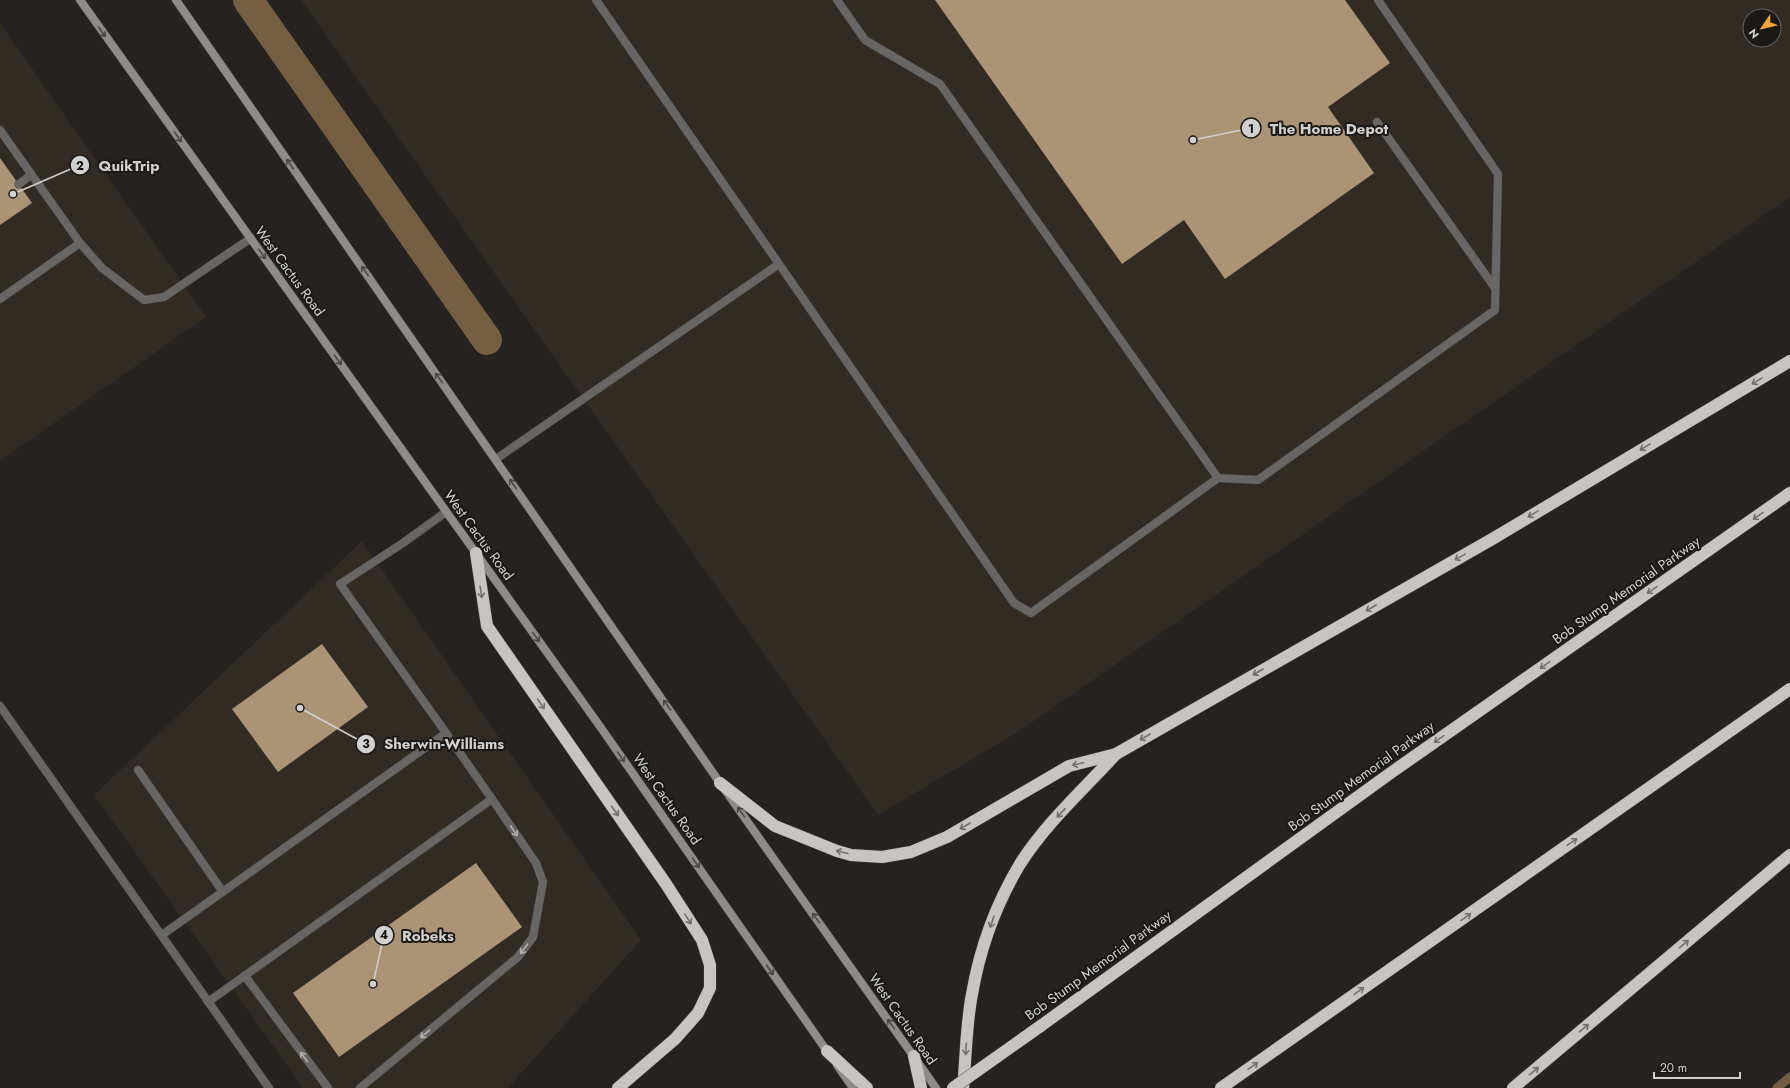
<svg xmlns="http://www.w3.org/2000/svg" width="1790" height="1088" viewBox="0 0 1790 1088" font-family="Jost,sans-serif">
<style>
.built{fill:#322b23;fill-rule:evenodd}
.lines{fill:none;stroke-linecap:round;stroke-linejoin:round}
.stream{stroke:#755f43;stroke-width:9}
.canal{stroke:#755f43;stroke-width:30}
.building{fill:#ab9376}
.lane-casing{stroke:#413e3b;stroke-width:9}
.secondary-casing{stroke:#413e3b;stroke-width:9}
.highway-casing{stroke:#413e3b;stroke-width:13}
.lane{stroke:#676664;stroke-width:8}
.secondary{stroke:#8e8c8a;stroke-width:8}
.highway{stroke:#c8c5c1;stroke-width:12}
.highway-bridge-casing{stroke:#413e3b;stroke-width:13;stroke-linecap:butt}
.highway-bridge{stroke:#c8c5c1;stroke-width:12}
.oneway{stroke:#494744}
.oneway2{stroke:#726f6c}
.oneway3{stroke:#b2b1af}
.labels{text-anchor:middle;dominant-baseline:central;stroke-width:4;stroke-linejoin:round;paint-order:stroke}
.street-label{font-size:14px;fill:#d2d1cf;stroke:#1b1916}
.leader{fill:none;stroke:#d2d1cf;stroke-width:1.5}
.callout-dot{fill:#d2d1cf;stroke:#1b1916;stroke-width:1.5}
.mark-label{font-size:12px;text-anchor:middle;font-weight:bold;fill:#111}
.callout-label{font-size:15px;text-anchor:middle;font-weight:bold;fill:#d2d1cf;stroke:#1b1916;stroke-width:4;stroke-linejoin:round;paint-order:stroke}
</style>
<rect width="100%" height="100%" fill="#25221f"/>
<g class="built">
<path d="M 301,0 L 1790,0 L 1790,197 L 1018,732 L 878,815 ZM 1750,16 L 1774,16 L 1774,40 L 1750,40 Z"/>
<path d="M 0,23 L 206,317 L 0,461 Z"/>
<path d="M 362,541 L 641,940 L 508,1088 L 303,1088 L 94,795 Z"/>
</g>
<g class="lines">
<path class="stream" d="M 1777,1088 L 1790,1077"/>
<path class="canal" d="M 248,0 L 487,340"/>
</g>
<g class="building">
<path d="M 935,0 L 1345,0 L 1390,63 L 1328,107 L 1374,173 L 1225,279 L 1184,220 L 1122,264 Z"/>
<path d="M 0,158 L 32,203 L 0,225 Z"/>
<path d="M 322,644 L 368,707 L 278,772 L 232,709 Z"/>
<path d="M 476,863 L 522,927 L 339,1057 L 293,993 Z"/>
</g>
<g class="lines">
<defs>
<g id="lane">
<path d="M 596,0 L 1014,603 L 1031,613 L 1218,478 L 940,84 L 865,40 L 837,0"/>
<path d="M 1377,122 L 1495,288"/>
<path d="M 0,130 L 80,243"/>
<path d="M 19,184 L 31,175"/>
<path d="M 0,299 L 80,243 L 102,268 L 144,300 L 164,297 L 251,238"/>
<path d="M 496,459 L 779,264"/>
<path d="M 1218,478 L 1258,480 L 1495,310 L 1498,174 L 1378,0"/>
<path d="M 0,706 L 269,1088"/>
<path d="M 138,770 L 223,892"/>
<path d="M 162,935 L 446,733 L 340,584 L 403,543 L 446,512"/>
<path d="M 245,976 L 328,1088"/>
<path d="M 208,1002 L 492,799 L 446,733"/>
<path d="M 360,1088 L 518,957 L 533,937 L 543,882 L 536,863 L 492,799"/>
</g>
<g id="secondary">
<path d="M 80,0 L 599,725 L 829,1054"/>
<path d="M 176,0 L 720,783 L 936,1088"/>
<path d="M 837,1065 L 853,1088"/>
</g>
<g id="highway">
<path d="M 476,553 L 487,626 L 666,884 L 702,940 L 710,965 L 710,988 L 698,1013 L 675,1039 L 618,1088"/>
<path d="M 720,783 L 775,826 L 837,851 L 851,855 L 882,857 L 911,852 L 947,837 L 1069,766 L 1116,754 L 1494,538 L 1790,361"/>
<path d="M 1042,1025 L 1392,772 L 1790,493"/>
<path d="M 827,1051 L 867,1088"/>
<path d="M 914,1056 L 921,1088"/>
<path d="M 963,1088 C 966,1057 966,1025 972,994 C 980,948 996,904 1020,864 C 1046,823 1084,789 1116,754"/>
<path d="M 1221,1088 L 1790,689"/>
<path d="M 1513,1088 L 1790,855"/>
</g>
</defs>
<use href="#lane" class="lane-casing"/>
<use href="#secondary" class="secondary-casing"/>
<use href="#highway" class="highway-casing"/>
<use href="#lane" class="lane"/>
<use href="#secondary" class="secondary"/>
<use href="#highway" class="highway"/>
<defs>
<path id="highway-bridge" d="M 953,1088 L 1042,1025"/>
</defs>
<use href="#highway-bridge" class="highway-bridge-casing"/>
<use href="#highway-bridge" class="highway-bridge"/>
</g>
<defs><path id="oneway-shaft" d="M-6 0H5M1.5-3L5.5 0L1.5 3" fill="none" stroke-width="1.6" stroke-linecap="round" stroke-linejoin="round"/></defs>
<g class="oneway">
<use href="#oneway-shaft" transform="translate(102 32) rotate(54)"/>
<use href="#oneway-shaft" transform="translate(178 137) rotate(54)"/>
<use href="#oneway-shaft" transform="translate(290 164) rotate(-125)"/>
<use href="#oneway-shaft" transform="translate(262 254) rotate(54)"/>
<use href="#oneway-shaft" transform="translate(365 271) rotate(-125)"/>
<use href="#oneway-shaft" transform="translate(338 360) rotate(54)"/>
<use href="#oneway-shaft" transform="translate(439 378) rotate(-125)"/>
<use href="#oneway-shaft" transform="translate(513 484) rotate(-125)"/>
<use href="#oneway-shaft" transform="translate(536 637) rotate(55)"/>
<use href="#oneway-shaft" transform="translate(667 705) rotate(-125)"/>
<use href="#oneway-shaft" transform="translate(621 757) rotate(55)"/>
<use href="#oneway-shaft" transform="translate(741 812) rotate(-125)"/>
<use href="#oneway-shaft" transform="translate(696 863) rotate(55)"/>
<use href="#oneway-shaft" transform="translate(816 918) rotate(-125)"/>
<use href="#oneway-shaft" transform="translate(770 970) rotate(55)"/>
<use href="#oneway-shaft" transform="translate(891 1024) rotate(-125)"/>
</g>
<g class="oneway2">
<use href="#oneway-shaft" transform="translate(1757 381) rotate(149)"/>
<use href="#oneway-shaft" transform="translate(1645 447) rotate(149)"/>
<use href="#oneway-shaft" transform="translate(1533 514) rotate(149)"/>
<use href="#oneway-shaft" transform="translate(1758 516) rotate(145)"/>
<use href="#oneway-shaft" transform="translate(1460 557) rotate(151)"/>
<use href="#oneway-shaft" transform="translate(1652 590) rotate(145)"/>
<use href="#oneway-shaft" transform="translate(481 592) rotate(81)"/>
<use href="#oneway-shaft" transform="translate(1371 608) rotate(150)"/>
<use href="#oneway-shaft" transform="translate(1545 665) rotate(145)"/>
<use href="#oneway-shaft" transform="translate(1258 672) rotate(150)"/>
<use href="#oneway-shaft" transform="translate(541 704) rotate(55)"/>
<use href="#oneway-shaft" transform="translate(1145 737) rotate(150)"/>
<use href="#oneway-shaft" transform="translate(1439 739) rotate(145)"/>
<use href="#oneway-shaft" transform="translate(1078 764) rotate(166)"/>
<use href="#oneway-shaft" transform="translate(615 811) rotate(55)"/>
<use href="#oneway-shaft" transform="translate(1061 813) rotate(133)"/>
<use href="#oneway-shaft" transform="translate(965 826) rotate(150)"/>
<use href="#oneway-shaft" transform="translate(1572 842) rotate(-35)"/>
<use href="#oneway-shaft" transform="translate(842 852) rotate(-166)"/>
<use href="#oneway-shaft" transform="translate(1466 917) rotate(-35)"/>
<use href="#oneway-shaft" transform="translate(688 919) rotate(58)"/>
<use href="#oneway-shaft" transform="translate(992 922) rotate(109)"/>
<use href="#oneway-shaft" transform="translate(1684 944) rotate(-40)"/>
<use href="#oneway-shaft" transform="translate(1359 991) rotate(-35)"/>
<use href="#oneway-shaft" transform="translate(1584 1028) rotate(-40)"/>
<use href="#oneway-shaft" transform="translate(966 1049) rotate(94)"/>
<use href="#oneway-shaft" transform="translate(1253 1066) rotate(-35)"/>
<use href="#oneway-shaft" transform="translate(1534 1071) rotate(-40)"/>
</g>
<g class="oneway3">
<use href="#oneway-shaft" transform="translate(514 831) rotate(56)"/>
<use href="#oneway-shaft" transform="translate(524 949) rotate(127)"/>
<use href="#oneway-shaft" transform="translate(425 1034) rotate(140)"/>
<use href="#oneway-shaft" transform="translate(304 1057) rotate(-126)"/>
</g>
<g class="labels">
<g class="street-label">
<text transform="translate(290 271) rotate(54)">West Cactus Road</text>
<text transform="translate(479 535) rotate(54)">West Cactus Road</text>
<text transform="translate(1626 590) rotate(-35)">Bob Stump Memorial Parkway</text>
<text transform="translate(1361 776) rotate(-36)">Bob Stump Memorial Parkway</text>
<text transform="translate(667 799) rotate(55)">West Cactus Road</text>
<text transform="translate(1098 965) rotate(-36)">Bob Stump Memorial Parkway</text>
<text transform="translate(903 1019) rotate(55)">West Cactus Road</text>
</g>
</g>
<path class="leader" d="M1193 140L1251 128M13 194L80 165M300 708L366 744M373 984L384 935"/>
<g class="callout-dot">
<circle cx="1193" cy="140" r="4"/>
<circle cx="13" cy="194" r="4"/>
<circle cx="300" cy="708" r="4"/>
<circle cx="373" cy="984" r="4"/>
<circle cx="1251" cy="128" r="10"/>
<circle cx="80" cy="165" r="10"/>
<circle cx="366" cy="744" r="10"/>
<circle cx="384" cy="935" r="10"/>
</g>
<g class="mark-label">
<text x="1251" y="133">1</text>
<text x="80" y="170">2</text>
<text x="366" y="748">3</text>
<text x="384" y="939">4</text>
</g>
<g class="callout-label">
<text x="1329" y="134">The Home Depot</text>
<text x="129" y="171">QuikTrip</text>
<text x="444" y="749">Sherwin-Williams</text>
<text x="428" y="941">Robeks</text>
</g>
<g transform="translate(1762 28) rotate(235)"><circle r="19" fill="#1b1916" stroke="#646360"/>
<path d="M0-3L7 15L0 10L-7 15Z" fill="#efa73d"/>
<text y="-6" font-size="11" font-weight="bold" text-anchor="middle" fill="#d2d1cf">N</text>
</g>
<path d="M1654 1072v6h86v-6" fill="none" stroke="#d2d1cf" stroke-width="2"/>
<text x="1660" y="1072" font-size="12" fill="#d2d1cf" stroke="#1b1916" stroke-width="3" paint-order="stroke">20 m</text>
</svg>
